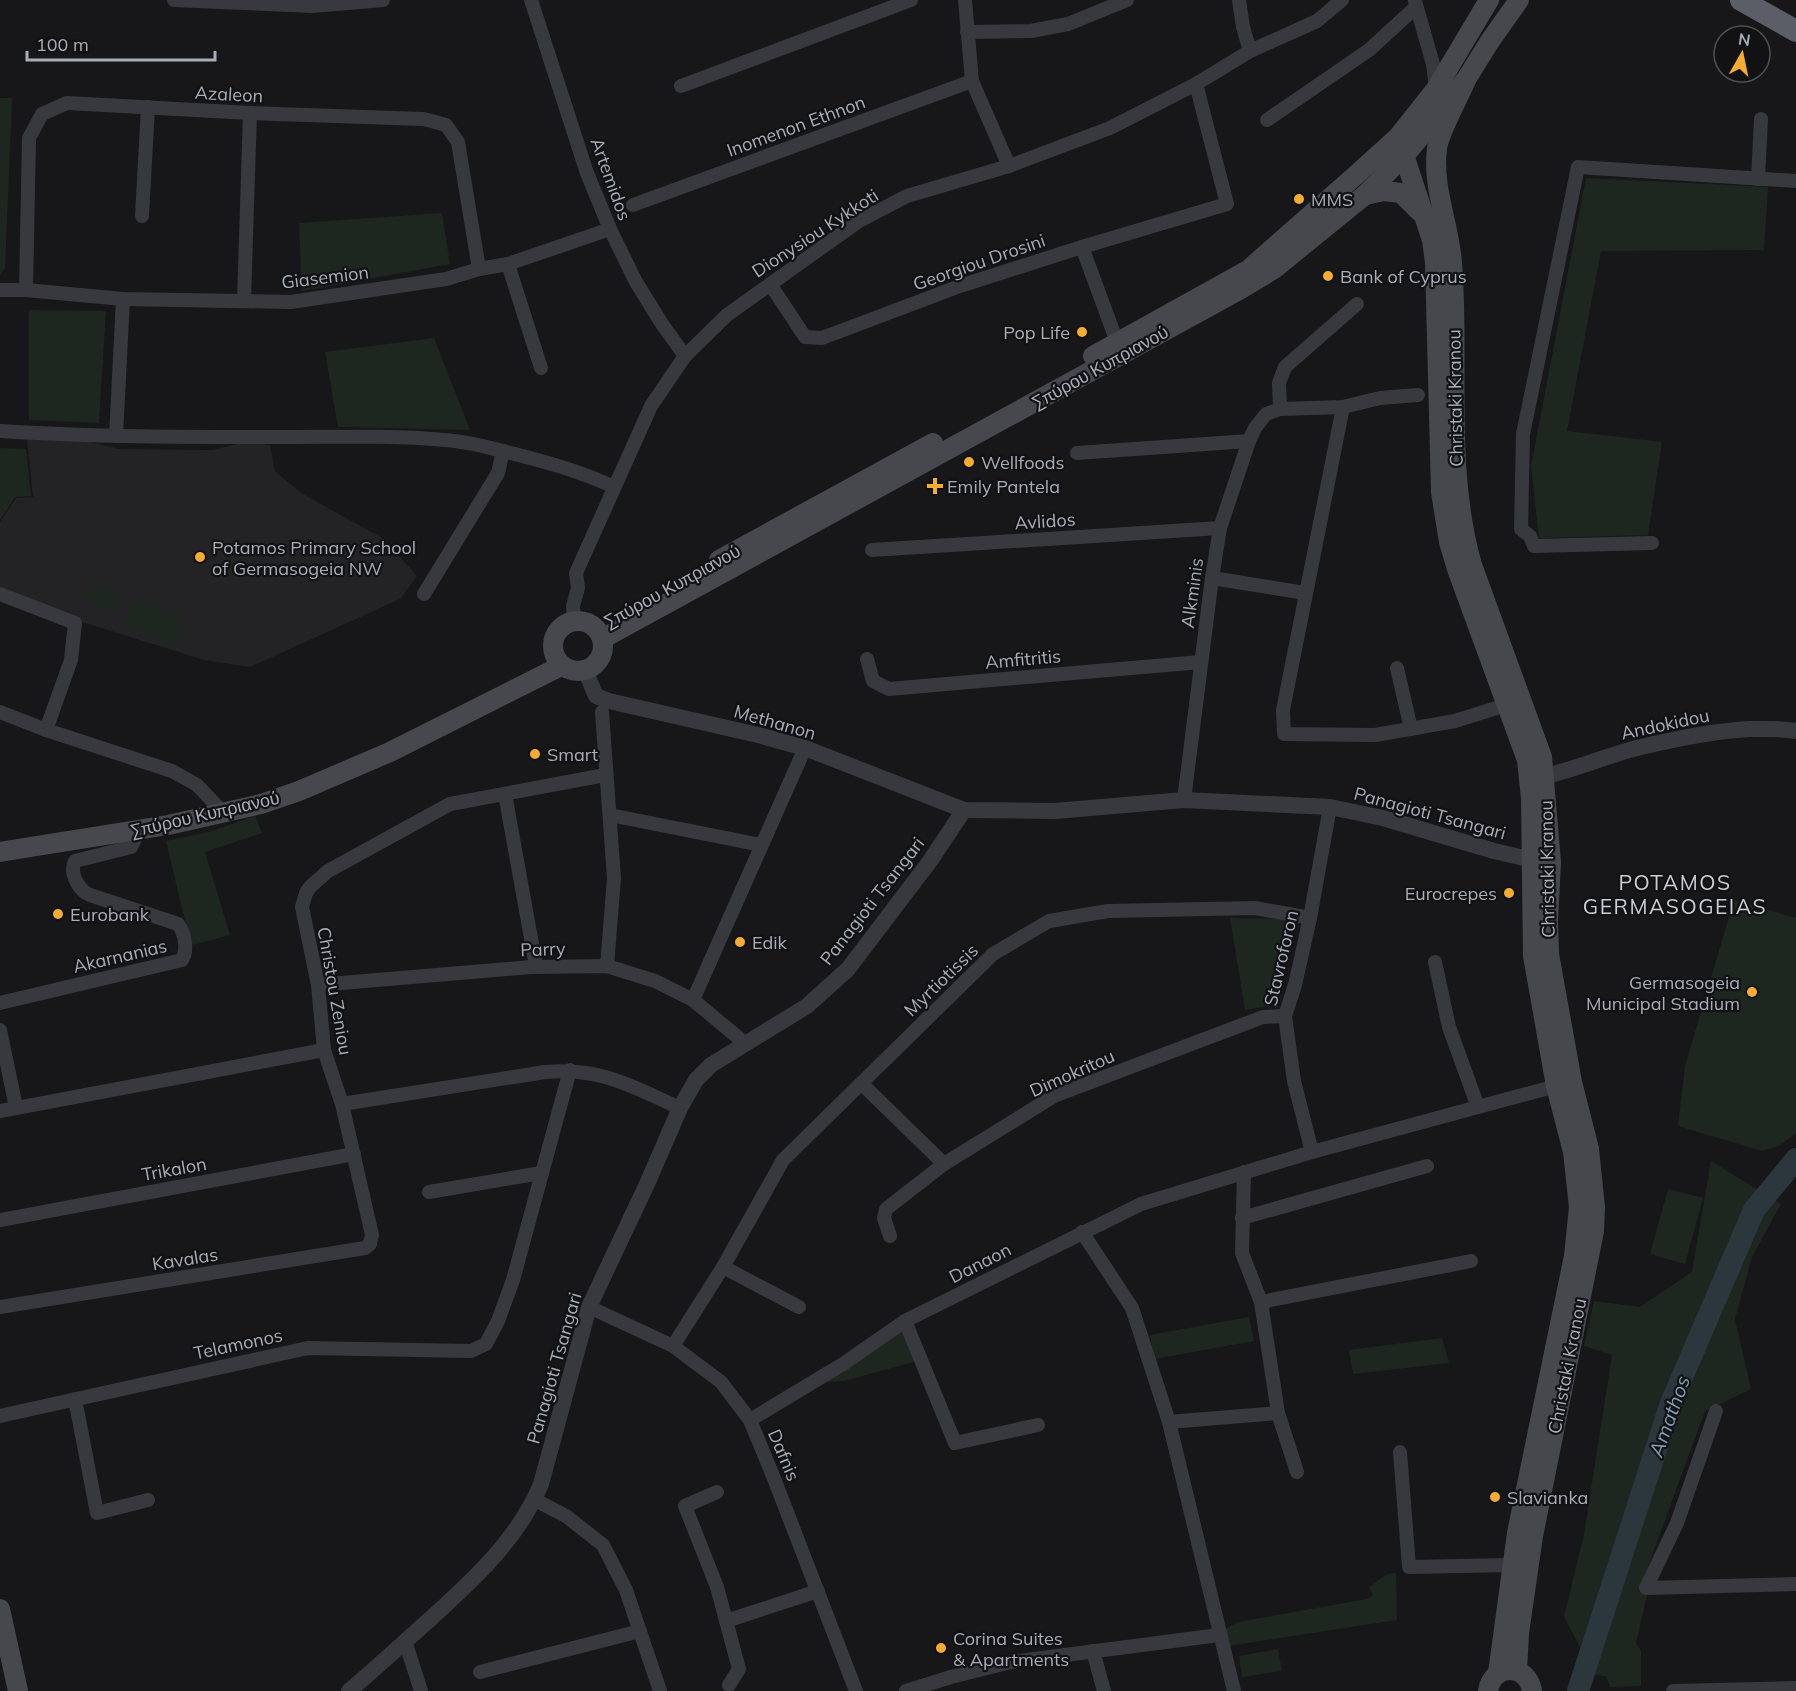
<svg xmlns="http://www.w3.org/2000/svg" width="1796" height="1691" viewBox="0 0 1796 1691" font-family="Mulish,sans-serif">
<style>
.built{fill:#232326}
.green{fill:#1e271f}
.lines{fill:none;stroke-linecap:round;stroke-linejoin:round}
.river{stroke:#2c363d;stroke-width:22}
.minor{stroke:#38393e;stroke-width:14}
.tertiary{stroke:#38393e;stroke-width:16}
.secondary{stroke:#46484e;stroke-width:20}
.trunk{stroke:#5b5e66;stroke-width:22}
.poi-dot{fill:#f6ac32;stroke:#121214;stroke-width:2}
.labels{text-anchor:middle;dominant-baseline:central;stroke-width:4.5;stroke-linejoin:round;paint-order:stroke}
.street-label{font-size:18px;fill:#a8aeb9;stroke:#121214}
.poi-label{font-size:18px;fill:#a8aeb9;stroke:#121214;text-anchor:start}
.water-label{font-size:20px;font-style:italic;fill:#7f9db4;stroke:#121214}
.quarter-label{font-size:21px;letter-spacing:1.5px;fill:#cacdd5;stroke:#121214}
</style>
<rect width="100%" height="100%" fill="#171719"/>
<path class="built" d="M 27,439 L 78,439 L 119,449 L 212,450 L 246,442 L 270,445 L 275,471 L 301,493 L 384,539 L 417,576 L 400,599 L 250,667 L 204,660 L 79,621 L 0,588 L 0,522 L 16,498 L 33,497 Z"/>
<g class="green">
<path d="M 0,98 L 12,98 L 5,268 L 0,275 Z"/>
<path d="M 1586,178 L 1768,187 L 1764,250 L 1601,251 L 1567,431 L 1662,442 L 1648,535 L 1539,538 L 1531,466 Z"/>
<path d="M 442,213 L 450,264 L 302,291 L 299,223 Z"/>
<path d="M 29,310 L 106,311 L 99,423 L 29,420 Z"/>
<path d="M 434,338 L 470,430 L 338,427 L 325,352 Z"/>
<path d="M 0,448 L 26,449 L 31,496 L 15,497 L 0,520 Z"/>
<path d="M 93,584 L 123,597 L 116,612 L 86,600 Z"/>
<path d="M 135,598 L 184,619 L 172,646 L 124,624 Z"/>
<path d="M 255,816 L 262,833 L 205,852 L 230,935 L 193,945 L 186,925 L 166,841 L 209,832 Z"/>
<path d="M 1734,900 L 1796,918 L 1796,1133 L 1779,1146 L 1762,1151 L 1678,1126 L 1685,1066 Z"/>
<path d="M 1230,918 L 1283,919 L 1292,933 L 1276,999 L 1269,1006 L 1245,1010 Z"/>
<path d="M 1711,1161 L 1781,1204 L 1752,1257 L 1735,1319 L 1751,1389 L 1705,1411 L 1639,1591 L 1647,1596 L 1636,1643 L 1641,1651 L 1641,1686 L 1610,1687 L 1606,1676 L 1595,1675 L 1564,1617 L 1584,1534 L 1612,1355 L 1584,1346 L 1594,1301 L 1640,1307 L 1692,1272 Z"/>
<path d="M 1668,1189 L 1703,1198 L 1685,1264 L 1650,1254 Z"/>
<path d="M 1249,1317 L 1254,1341 L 1154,1359 L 1150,1335 Z"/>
<path d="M 905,1321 L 921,1360 L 844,1381 L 813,1382 Z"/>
<path d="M 1442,1338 L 1449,1363 L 1353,1374 L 1349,1350 Z"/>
<path d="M 1396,1573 L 1397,1620 L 1228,1646 L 1225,1629 L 1238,1622 L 1367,1599 L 1373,1595 L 1369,1587 L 1387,1574 Z"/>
<path d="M 1278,1649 L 1282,1671 L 1242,1677 L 1239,1656 Z"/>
</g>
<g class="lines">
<path class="river" d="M 1578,1691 L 1671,1403 L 1754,1210 L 1796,1159"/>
<g class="minor">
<path d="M 174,0 L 313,6 L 383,0"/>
<path d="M 531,0 L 587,173 L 610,229 L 636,282 L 662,324 L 685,356"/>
<path d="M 965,0 L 972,81 L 1009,166"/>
<path d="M 1239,0 L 1243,27 L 1250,51"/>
<path d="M 1415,1 L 1433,64 L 1436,89"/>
<path d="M 967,32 L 1031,31 L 1068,24 L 1127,0"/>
<path d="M 681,86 L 911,0"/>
<path d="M 1267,120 L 1369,50 L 1416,7"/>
<path d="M 1758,179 L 1761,119"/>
<path d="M 633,205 L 972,81"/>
<path d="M 142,216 L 148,107"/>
<path d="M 1082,247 L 1117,342"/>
<path d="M 508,264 L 541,368"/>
<path d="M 770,284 L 805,337 L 822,338 L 960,286 L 1082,247 L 1227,204 L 1196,84"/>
<path d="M 0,290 L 26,290 L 123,299 L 291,302 L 446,279 L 479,269 L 508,264 L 610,229"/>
<path d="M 26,290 L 29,138 L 42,114 L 67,103 L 250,113 L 424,119 L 446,125 L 458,142 L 479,269"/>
<path d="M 244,300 L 250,113"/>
<path d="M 1343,407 L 1283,710 L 1284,734 L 1375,735 L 1455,721 L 1506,705"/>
<path d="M 1280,409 L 1279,383 L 1285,367 L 1357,304"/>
<path d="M 0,431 C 94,437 187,437 281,437 C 336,437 390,435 444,440 C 466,441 486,447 507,452 C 543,461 580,471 614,487"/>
<path d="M 116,436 L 123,299"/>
<path d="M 1077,453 L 1249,441"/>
<path d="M 1652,543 L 1534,546 L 1530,536 L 1521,529 L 1523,434 L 1578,167 L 1796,181"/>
<path d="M 872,550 L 1220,528"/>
<path d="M 1212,578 L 1305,593"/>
<path d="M 0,594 L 75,623 L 71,660 L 46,730"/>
<path d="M 424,594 L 498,473 L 503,451"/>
<path d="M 574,621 L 573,606 L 578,588 L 576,573 L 651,406 L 685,356 L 727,315 L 859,221 L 907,196 L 1009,166 L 1110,128 L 1196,84 L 1250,51 L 1317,21 L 1342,0"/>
<path d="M 867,659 L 873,681 L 889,689 L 1201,662"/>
<path d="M 1397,668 L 1411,729"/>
<path d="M 0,712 L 46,730 L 172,771 L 197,785 L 217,806"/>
<path d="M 602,712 L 614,878 L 607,966"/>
<path d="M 505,794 L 536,966"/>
<path d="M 1184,800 L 1212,578 L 1220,528 L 1249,441 L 1255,428 L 1266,414 L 1280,409 L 1343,407 L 1380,398 L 1418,395"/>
<path d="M 610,815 L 761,845"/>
<path d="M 1435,962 L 1449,1027 L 1478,1107"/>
<path d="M 318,985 L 531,967 L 607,966 L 655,981 L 693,1000 L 746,1044"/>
<path d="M 693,1000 L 805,748"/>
<path d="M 0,1003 L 182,960 C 188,951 185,933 178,924 L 90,895 C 78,890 69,872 75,861 L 131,847 L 134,841 L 130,831"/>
<path d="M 0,1030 L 16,1107"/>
<path d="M 862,1084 L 944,1164"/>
<path d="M 342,1104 L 545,1072 C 600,1067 631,1086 680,1108"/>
<path d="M 0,1111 L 324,1050"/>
<path d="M 1312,1152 L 1294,1081 L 1285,1016 L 1295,985 L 1310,918 L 1330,807"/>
<path d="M 1244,1172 L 1242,1253 L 1261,1302 L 1278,1413 L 1297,1472"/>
<path d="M 429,1192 L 541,1173"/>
<path d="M 1242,1218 L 1427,1166"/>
<path d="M 0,1220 L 354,1154"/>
<path d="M 1082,1232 L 1132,1308 L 1169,1422 L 1234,1691"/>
<path d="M 890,1236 L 884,1218 L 886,1209 L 944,1164 L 1054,1096 L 1263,1017 L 1285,1016"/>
<path d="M 723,1267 L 799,1307"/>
<path d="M 1261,1302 L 1471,1261"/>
<path d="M 0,1307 L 365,1248 L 370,1244 L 372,1235 L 342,1104 L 324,1050 L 318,985 L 302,907 L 306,893 L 310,887 L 328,871 L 450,804 L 605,775"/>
<path d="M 589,1307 L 673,1346 L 721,1382 L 750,1420 L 775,1481 L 856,1691"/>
<path d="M 905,1321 L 955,1443 L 1038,1425"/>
<path d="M 673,1346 L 723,1267 L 783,1160 L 993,954 L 1049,921 L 1108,911 L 1255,908 L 1310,918"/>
<path d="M 75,1399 L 97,1513 L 148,1500"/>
<path d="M 1716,1411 L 1677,1523 L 1646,1588 L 1796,1584"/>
<path d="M 0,1416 L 308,1348 L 471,1351 L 486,1344 L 498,1321 L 513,1280 L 570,1070"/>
<path d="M 750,1420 L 843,1364 L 905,1321 L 1141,1204 L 1312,1152 L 1556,1086"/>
<path d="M 1169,1422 L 1278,1413"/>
<path d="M 1400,1452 L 1409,1567 L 1511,1565"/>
<path d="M 717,1492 L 685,1506 L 717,1587 L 739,1669 L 729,1685"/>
<path d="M 535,1500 L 566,1516 L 603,1545 L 626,1590 L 660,1691"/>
<path d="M 726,1621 L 818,1591"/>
<path d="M 405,1641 L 421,1691"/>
<path d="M 1093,1651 L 1104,1691"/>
<path d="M 480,1672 L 640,1631"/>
<path d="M 906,1691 L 951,1677 L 1011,1662 L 1219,1635"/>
<path d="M 1673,1691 L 1796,1688"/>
</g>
<g class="tertiary">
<path d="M 585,670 L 596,696 L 609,701 L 758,735 L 805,748 L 964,810 L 1055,811 L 1184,800 L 1330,807 L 1383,818 L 1494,851 L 1532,860"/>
<path d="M 1545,776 C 1576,769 1606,756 1637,748 C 1674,739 1713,731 1750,729 C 1766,729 1781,728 1796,731"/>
<path d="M 349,1691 C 376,1668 402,1644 428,1621 C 472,1581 518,1540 541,1484 L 589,1307 L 647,1184 L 680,1108 L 696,1080 L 711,1065 L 807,1006 L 848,969 L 930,861 L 964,810"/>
</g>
<g class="secondary">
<path d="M 1467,78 C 1460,95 1438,134 1437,149 C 1432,187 1449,224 1452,262 C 1460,362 1444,467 1472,565 L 1542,757 L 1551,862 L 1548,921 L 1549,954 L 1572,1082 L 1589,1149 L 1595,1207 L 1594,1231 L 1533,1536 L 1519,1633 L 1517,1671"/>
<path d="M 1398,137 L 1432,240 L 1435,262 L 1441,492 L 1449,542 L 1457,569 L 1527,760 L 1531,798 L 1533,956 L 1556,1086 L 1573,1152 L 1579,1207 L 1574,1256 L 1517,1533 L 1498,1673"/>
<path d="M 1365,195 L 1384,191 L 1401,193 L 1420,212"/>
<path d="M 1093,356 L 1248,270 L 1356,175 L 1398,137 L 1436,89 L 1489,0"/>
<path d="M 719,560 L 933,443"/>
<circle cx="578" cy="646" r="25"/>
<path d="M 602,639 L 1241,289 L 1274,269 L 1365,195 L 1388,172 L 1411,148 L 1467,78 L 1490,41 L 1519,0"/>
<path d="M 0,852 L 168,825 L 261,804 L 299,791 L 390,752 L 561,666"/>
<path d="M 0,1609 L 18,1691"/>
<path d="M 1488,1691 C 1492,1663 1528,1663 1532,1691"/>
</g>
<path class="trunk" d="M 1741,0 L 1796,31"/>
</g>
<g class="poi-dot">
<circle cx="1299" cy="199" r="6"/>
<circle cx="1328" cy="276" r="6"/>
<circle cx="1082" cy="332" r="6"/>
<circle cx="969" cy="462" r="6"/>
<path d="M932 477h6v6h6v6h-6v6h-6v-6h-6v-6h6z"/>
<circle cx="200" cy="557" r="6"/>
<circle cx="535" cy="754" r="6"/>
<circle cx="1509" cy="893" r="6"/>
<circle cx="58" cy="914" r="6"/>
<circle cx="740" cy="942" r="6"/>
<circle cx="1752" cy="992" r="6"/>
<circle cx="1495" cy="1497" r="6"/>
<circle cx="941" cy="1648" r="6"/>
</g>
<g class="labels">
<g class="street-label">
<text transform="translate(229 94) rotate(3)">Azaleon</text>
<text transform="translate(796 126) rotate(-20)">Inomenon Ethnon</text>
<text transform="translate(611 179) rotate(70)">Artemidos</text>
<text transform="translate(815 233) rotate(-33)">Dionysiou Kykkoti</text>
<text transform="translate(979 262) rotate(-19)">Georgiou Drosini</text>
<text transform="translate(325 277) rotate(-7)">Giasemion</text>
<text transform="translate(1100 367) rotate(-29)">Σπύρου Κυπριανού</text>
<text transform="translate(1455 398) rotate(-91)">Christaki Kranou</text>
<text transform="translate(1045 521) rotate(-4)">Avlidos</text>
<text transform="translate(672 586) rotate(-29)">Σπύρου Κυπριανού</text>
<text transform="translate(1192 593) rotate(-82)">Alkminis</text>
<text transform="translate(1023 659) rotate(-5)">Amfitritis</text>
<text transform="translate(775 722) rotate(16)">Methanon</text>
<text transform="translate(1665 724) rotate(-12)">Andokidou</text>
<text transform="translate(1430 813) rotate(15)">Panagioti Tsangari</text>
<text transform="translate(205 814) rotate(-13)">Σπύρου Κυπριανού</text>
<text transform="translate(1547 869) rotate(-91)">Christaki Kranou</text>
<text transform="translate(872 901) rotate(-52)">Panagioti Tsangari</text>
<text transform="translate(543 949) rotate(-2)">Parry</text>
<text transform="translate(120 956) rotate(-13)">Akarnanias</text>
<text transform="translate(1281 958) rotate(-77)">Stavroforon</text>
<text transform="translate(941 980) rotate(-44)">Myrtiotissis</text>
<text transform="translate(335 991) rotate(80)">Christou Zeniou</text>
<text transform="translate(1072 1073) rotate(-24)">Dimokritou</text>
<text transform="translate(174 1169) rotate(-10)">Trikalon</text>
<text transform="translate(185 1259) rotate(-9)">Kavalas</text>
<text transform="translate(980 1263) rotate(-27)">Danaon</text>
<text transform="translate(238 1344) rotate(-12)">Telamonos</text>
<text transform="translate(1567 1366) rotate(-79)">Christaki Kranou</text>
<text transform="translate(554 1368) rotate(-74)">Panagioti Tsangari</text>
<text transform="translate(784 1455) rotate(67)">Dafnis</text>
</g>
<g class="poi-label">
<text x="1311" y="199">MMS</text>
<text x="1340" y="276">Bank of Cyprus</text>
<text x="1070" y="332" text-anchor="end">Pop Life</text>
<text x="981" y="462">Wellfoods</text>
<text x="947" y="486">Emily Pantela</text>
<text x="212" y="547">Potamos Primary School<tspan x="212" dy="21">of Germasogeia NW</tspan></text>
<text x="547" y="754">Smart</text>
<text x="1497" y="893" text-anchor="end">Eurocrepes</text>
<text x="70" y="914">Eurobank</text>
<text x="752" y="942">Edik</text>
<text x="1740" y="982" text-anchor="end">Germasogeia<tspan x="1740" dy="21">Municipal Stadium</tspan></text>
<text x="1507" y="1497">Slavianka</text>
<text x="953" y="1638">Corina Suites<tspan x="953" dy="21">&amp; Apartments</tspan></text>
</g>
<g class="water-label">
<text transform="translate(1669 1416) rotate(-70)">Amathos</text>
</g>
<g class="quarter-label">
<text x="1675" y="882">POTAMOS<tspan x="1675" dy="24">GERMASOGEIAS</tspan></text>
</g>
</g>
<g transform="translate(1742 54) rotate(9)"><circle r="28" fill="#121214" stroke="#4e5056" stroke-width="1.5"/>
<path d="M0-4.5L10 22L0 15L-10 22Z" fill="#f6ac32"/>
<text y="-9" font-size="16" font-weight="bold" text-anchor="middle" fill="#a8aeb9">N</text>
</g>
<path d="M27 51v9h188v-9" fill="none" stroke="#a8aeb9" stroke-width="3"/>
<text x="36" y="51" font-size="18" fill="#a8aeb9" stroke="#121214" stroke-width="4.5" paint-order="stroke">100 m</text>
</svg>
